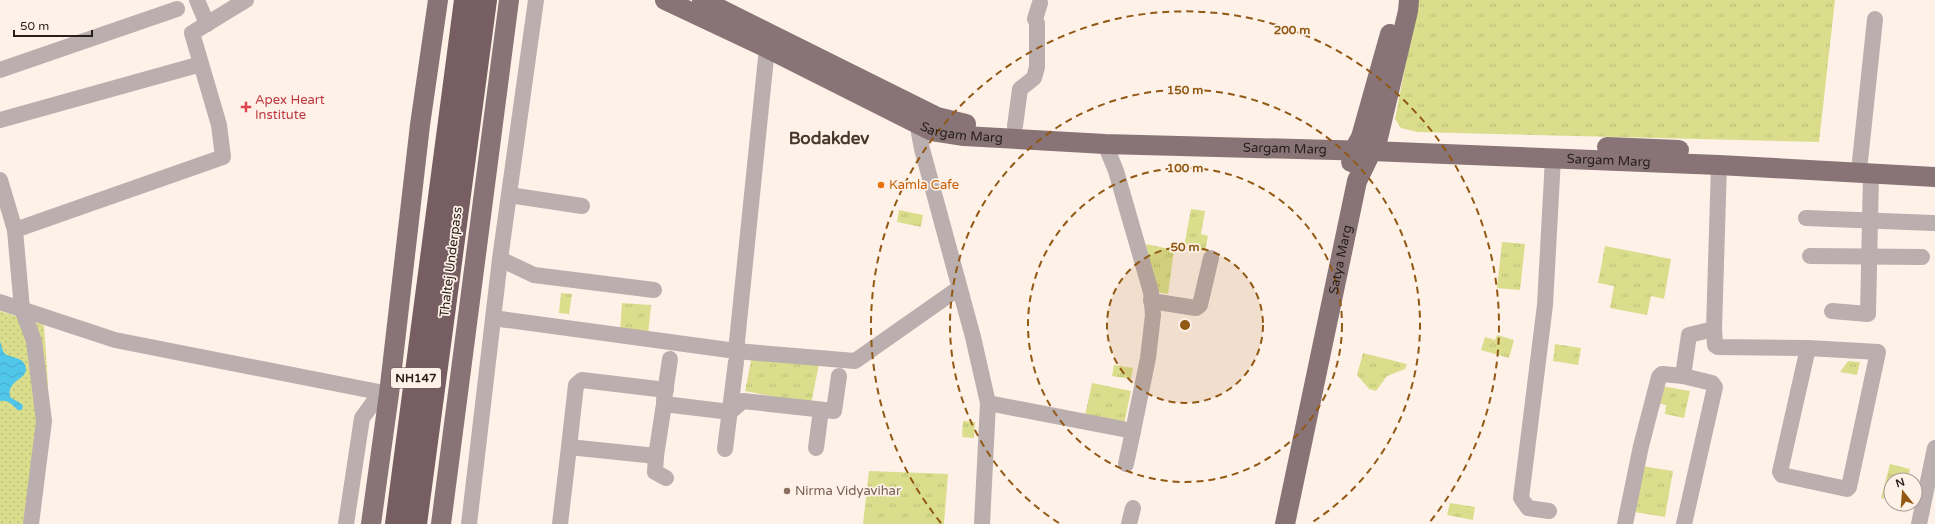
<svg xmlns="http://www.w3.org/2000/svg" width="1935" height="524" viewBox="0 0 1935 524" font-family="'Varela Round',sans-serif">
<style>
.grass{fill:url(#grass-tufts)}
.park{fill:url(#park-dots)}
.water{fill:url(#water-waves)}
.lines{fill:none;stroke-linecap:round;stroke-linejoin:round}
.minor{stroke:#baaeaf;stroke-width:16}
.major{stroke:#887376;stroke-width:20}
.highway{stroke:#765e62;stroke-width:22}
.ring{fill:none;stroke:#915913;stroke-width:2;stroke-dasharray:7 5}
.health-dot{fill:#e0444e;stroke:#fef1e8;stroke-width:1.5}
.food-dot{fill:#e8710a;stroke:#fef1e8;stroke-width:1.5}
.education-dot{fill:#8d6e63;stroke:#fef1e8;stroke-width:1.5}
.labels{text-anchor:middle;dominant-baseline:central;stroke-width:3.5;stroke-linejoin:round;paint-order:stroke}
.shield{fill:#fef1e8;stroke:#685e58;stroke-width:1}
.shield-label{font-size:12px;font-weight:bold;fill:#271f1a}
.health-label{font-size:13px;fill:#be3a42;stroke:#fef1e8;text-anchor:start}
.street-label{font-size:13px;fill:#271f1a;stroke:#fef1e8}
.food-label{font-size:13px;fill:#c56008;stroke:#fef1e8;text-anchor:start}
.education-label{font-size:13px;fill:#785e54;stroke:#fef1e8;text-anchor:start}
.district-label{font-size:17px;font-weight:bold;fill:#48372b;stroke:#fef1e8}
.centre{fill:#915913;stroke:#fef1e8;stroke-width:2}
.ring-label{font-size:12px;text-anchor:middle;font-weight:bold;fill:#915913;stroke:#fef1e8;stroke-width:3.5;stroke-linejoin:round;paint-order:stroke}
</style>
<defs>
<pattern id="grass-tufts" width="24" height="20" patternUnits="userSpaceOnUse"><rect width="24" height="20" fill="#dade8c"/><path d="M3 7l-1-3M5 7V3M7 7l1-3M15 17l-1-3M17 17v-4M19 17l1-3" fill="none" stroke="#bbbe78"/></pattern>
<pattern id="park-dots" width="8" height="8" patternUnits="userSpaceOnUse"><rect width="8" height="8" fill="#dade8c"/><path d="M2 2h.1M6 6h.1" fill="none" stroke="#bbbe78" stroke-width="1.8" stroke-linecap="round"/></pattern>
<pattern id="water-waves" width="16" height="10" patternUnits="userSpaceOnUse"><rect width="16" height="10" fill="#50c6ea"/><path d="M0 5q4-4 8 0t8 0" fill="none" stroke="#46aac8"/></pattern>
</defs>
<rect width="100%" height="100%" fill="#fef1e8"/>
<g class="grass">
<path d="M 1418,0 L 1835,0 L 1819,142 L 1417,132 L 1401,128 L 1395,119 Z"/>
<path d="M 1191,209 L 1205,211 L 1201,234 L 1208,236 L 1205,251 L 1184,247 Z"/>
<path d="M 899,210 L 923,215 L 921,227 L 897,222 Z"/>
<path d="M 1502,242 L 1525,244 L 1520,290 L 1497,288 Z"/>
<path d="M 1146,244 L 1174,250 L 1168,294 L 1152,291 Z"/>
<path d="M 1605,246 L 1671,259 L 1664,299 L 1651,296 L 1647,315 L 1610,308 L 1614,286 L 1598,283 Z"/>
<path d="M 561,293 L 572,294 L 569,314 L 559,313 Z"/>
<path d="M 622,303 L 651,305 L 648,335 L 620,332 Z"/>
<path d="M 1497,335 L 1514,340 L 1509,358 L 1481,350 L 1485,337 L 1495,340 Z"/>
<path d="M 1555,344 L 1581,348 L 1578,365 L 1553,361 Z"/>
<path d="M 753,351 L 819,364 L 811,404 L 745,391 Z"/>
<path d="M 1363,353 L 1407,364 L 1405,369 L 1387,376 L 1376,391 L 1369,389 L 1357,375 Z"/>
<path d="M 1848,361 L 1860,362 L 1857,375 L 1840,372 Z"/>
<path d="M 1114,365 L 1133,368 L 1131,379 L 1112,376 Z"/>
<path d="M 1092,383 L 1131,391 L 1124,424 L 1085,416 Z"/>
<path d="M 1661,386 L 1690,391 L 1684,418 L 1665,414 L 1666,405 L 1658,403 Z"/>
<path d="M 963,421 L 975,422 L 974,438 L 962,437 Z"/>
<path d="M 1890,464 L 1910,469 L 1908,480 L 1891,480 L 1891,500 L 1881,498 Z"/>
<path d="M 1642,466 L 1673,471 L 1665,517 L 1634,512 Z"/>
<path d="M 869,471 L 948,474 L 944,524 L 863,524 Z"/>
<path d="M 1450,503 L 1475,507 L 1473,520 L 1447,515 Z"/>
</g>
<path class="park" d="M 0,311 L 44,325 L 48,385 L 25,524 L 0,524 Z"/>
<path class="water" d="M 0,341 C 1,344 2,350 4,353 C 11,359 25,356 26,369 C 26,380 7,380 10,397 L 23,405 L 22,410 L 18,410 C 12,405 9,400 0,401 Z"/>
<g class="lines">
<g class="minor">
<path d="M 197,0 L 207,24"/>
<path d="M 0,70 L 177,9"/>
<path d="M 924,115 L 919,133 L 922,149 L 973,337 L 988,403 L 982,524"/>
<path d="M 0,120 L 201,64"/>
<path d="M 1015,126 L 1020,89 L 1034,78 L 1037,67 L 1037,23 L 1035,19 L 1040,3"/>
<path d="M 1860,161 L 1875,19"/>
<path d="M 1719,165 L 1714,329 L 1715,345 L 1718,347 L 1808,348 L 1878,352 L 1849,487 L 1847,489 L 1782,475 L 1780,472 L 1808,348"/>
<path d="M 0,180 L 15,230"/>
<path d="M 509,195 L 582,206"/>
<path d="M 1806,218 L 1933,223"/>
<path d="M 1810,256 L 1922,257"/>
<path d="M 500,259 L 534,275 L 654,290"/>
<path d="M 1151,301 L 1196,308 L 1200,305 L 1211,258"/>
<path d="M 0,302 L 115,340 L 389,394"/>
<path d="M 1832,311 L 1868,314 L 1871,174"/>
<path d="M 493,318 L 736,351 L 767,48 L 772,39"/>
<path d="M 736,351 L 855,361 L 959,288"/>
<path d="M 1683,376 L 1689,335 L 1714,329"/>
<path d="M 664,400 L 670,359"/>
<path d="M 988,403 L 1133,431 L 1148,358 L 1153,315 L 1151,292 L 1116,171 L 1105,144"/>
<path d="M 569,447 L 576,385 L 582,380 L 666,390"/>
<path d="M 816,448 L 821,410"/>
<path d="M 725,449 L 736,362"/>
<path d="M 656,456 L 655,472 L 666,478"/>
<path d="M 1126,464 L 1133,431"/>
<path d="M 1549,511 L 1528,508 L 1521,498 L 1545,305 L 1553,158"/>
<path d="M 31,524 L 44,421 L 34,341 L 22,309 L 15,230 L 223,157 L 219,125 L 192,33 L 246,0"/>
<path d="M 346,524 L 362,418 L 373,403 L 389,394"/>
<path d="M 469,524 L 500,259 L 536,0"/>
<path d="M 560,524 L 569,447 L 656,456 L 664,404 L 730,412 L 743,401 L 834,411 L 839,376"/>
<path d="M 1129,524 L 1133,508"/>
<path d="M 1625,524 L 1641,446 L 1659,377 L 1662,374 L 1683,376 L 1712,383 L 1715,387 L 1684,524"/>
<path d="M 1919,524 L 1935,448"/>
</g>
<g class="major">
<path id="s1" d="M 665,0 L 767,48 L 932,131 L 964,136 L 1105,144 L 1371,151 L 1719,165 L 1935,177"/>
<path d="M 702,0 L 937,117 L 966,124"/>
<path d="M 1607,147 L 1679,150"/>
<path d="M 1351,162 L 1354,150 L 1361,137 L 1390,34"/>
<path d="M 371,524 L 389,394 L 420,125 L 438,0"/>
<path d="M 441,524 L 509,0"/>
<path id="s2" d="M 1285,524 L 1357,181 L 1378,138 L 1408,11 L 1409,0"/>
</g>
<g class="highway">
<path d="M 396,524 L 465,0"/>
<path d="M 416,524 L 486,0"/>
</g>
</g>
<circle cx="1185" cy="325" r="78" fill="#915913" fill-opacity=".12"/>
<g class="ring">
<circle cx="1185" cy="325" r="78"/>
<circle cx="1185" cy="325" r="157"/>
<path d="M1059 523A235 235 0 1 1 1311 523"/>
<path d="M941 523A314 314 0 1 1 1429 523"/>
</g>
<path class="health-dot" d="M244 101h4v4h4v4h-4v4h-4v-4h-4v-4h4z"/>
<circle class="food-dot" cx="881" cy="185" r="4"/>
<circle class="education-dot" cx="787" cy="491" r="4"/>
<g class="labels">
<rect class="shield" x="391" y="368" width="50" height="20" rx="3"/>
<g class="shield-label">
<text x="416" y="378">NH147</text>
</g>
<g class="health-label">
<text x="255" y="100">Apex Heart<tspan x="255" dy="15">Institute</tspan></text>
</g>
<g class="street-label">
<text stroke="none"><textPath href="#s1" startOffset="327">Sargam Marg</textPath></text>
<text stroke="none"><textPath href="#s1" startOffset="651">Sargam Marg</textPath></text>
<text stroke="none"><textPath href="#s1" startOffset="975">Sargam Marg</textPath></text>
<text stroke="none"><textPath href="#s2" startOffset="270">Satya Marg</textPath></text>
<text transform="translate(451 262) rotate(-83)">Thaltej Underpass</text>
</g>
<g class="food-label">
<text x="889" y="185">Kamla Cafe</text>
</g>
<g class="education-label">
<text x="795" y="491">Nirma Vidyavihar</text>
</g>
<g class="district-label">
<text x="829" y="138">Bodakdev</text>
</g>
</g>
<circle cx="1185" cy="325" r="6" class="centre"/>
<g class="ring-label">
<text x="1292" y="34">200 m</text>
<text x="1185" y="94">150 m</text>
<text x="1185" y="172">100 m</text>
<text x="1185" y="251">50 m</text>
</g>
<g transform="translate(1903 492) rotate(343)"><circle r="19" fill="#fef1e8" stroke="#a89d96"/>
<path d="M0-3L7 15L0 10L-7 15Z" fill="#915913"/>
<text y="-6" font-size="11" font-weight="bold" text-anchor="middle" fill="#271f1a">N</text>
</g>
<path d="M14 30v6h78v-6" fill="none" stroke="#271f1a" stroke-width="2"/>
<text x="20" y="30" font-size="12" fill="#271f1a" stroke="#fef1e8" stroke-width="3" paint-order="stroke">50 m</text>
</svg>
